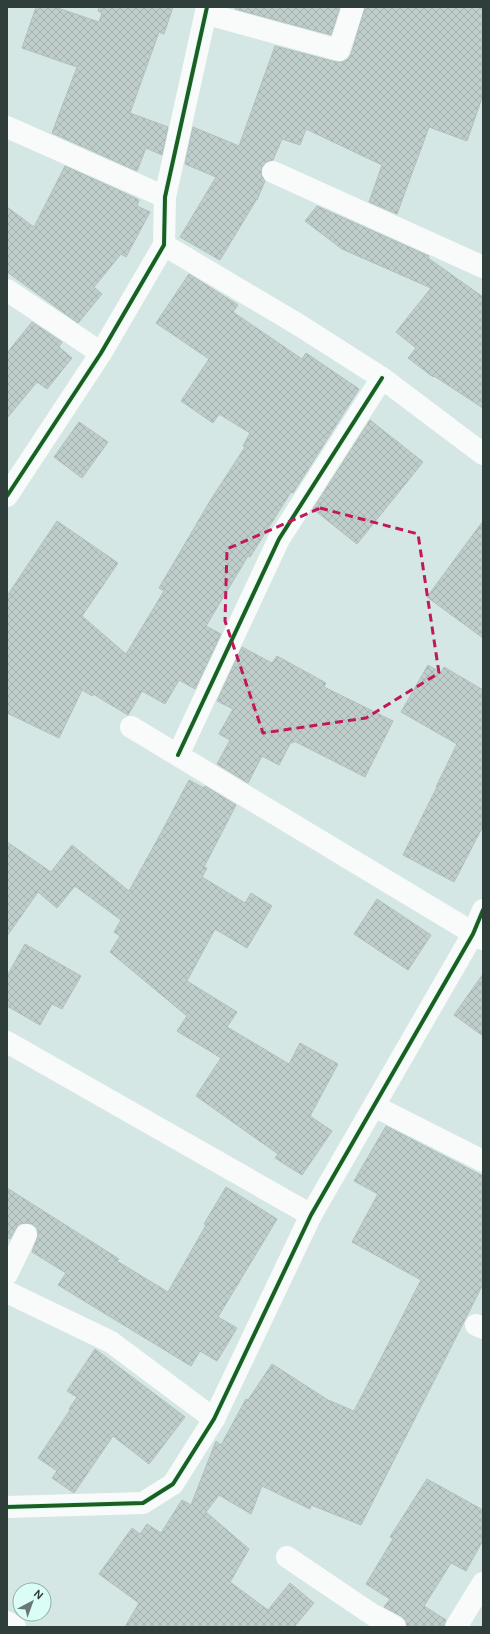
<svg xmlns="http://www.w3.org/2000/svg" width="490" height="1634" viewBox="0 0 490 1634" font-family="'DM Sans',sans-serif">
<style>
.building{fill:url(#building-cross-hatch);stroke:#b1bfbd}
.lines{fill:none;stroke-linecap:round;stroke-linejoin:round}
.minor{stroke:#f9fbfb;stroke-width:22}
.cycleway-casing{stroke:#dafdf6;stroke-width:6}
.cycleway{stroke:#1b5e20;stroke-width:4}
.marked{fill:none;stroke:#c2185b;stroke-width:3;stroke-dasharray:8 5;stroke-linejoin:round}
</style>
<defs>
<pattern id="building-cross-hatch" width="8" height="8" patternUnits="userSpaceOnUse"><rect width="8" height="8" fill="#bfcdcb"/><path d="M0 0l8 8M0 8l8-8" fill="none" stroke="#a4b1af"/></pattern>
</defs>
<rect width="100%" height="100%" fill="#d5e7e4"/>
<g class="building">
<path d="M 36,7 L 55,7 L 99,22 L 102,13 L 98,11 L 99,7 L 173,7 L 164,34 L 159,32 L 130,113 L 168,127 L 162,155 L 146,148 L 137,171 L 52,133 L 77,67 L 22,48 Z"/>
<path d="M 235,7 L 340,7 L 331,35 L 235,9 Z"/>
<path d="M 365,7 L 483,7 L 483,95 L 467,141 L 429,127 L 397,214 L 369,202 L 382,165 L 306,129 L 300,145 L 282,139 L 273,160 L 266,162 L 262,167 L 261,174 L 265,181 L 257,200 L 258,197 L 220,260 L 180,237 L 216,177 L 185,164 L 193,127 L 239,146 L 275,46 L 336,62 L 342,62 L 348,59 L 351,54 Z"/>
<path d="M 65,166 L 129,195 L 139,200 L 137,206 L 150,212 L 126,257 L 121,254 L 94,287 L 102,294 L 78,323 L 7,272 L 7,207 L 34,227 Z"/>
<path d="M 317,206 L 429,256 L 428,258 L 483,297 L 483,408 L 434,376 L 433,377 L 408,358 L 416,348 L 396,332 L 431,288 L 342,249 L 305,221 Z"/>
<path d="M 189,274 L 238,305 L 233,312 L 302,359 L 306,353 L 359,389 L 293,493 L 291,492 L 250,557 L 248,556 L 206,626 L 221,634 L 195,689 L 179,680 L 165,704 L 142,691 L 128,715 L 93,694 L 92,696 L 82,690 L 59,738 L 7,713 L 7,596 L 57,521 L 118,563 L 82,616 L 126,654 L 164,591 L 159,588 L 210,501 L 245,447 L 243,446 L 250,433 L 219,414 L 213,423 L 181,401 L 209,359 L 156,323 Z"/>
<path d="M 32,322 L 62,342 L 59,347 L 72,358 L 47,389 L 37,382 L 7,418 L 7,353 Z"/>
<path d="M 370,420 L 423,462 L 357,544 L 313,509 Z"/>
<path d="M 79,422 L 108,442 L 82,478 L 54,457 Z"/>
<path d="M 483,521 L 483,638 L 427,597 Z"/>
<path d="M 242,647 L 272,663 L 277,656 L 326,683 L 324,687 L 393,721 L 365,777 L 294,741 L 293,743 L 291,742 L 279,765 L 262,756 L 248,783 L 217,764 L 230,740 L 219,734 L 233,709 L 217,701 Z"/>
<path d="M 428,665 L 441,673 L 444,667 L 483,690 L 483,826 L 454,882 L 403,855 L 437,787 L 436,787 L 457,744 L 401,712 Z"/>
<path d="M 189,780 L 204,788 L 205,786 L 236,805 L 204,867 L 207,868 L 202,877 L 245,903 L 251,893 L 272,906 L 247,948 L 215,929 L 187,981 L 237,1012 L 227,1027 L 289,1064 L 300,1043 L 338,1064 L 310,1116 L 332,1131 L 302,1175 L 275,1158 L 278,1154 L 196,1096 L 221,1058 L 177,1031 L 187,1016 L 110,952 L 120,936 L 114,932 L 121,920 L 75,886 L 57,908 L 38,892 L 7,936 L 7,842 L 51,872 L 72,845 L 129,891 L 161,833 Z"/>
<path d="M 377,899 L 431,935 L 408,970 L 354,934 Z"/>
<path d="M 25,944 L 81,976 L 62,1009 L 52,1004 L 40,1025 L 7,1006 L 7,976 Z"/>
<path d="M 483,974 L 483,1036 L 454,1015 Z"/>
<path d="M 386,1126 L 483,1176 L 483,1284 L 361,1525 L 311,1505 L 310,1509 L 262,1486 L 251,1514 L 219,1495 L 206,1512 L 249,1549 L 230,1582 L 268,1610 L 290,1583 L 314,1603 L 294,1627 L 125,1627 L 139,1603 L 99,1574 L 132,1528 L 140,1534 L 147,1524 L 161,1533 L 182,1500 L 191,1505 L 216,1441 L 221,1445 L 246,1399 L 248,1400 L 272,1364 L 328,1400 L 354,1411 L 421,1280 L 352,1242 L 378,1194 L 354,1181 Z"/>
<path d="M 226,1187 L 277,1219 L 218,1317 L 237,1328 L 217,1361 L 200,1351 L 191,1366 L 58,1285 L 66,1273 L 32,1252 L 38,1235 L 37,1228 L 32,1224 L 26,1223 L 19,1224 L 15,1230 L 10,1239 L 7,1237 L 7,1188 L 119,1259 L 117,1261 L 168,1292 L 206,1225 L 204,1224 Z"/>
<path d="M 95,1349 L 185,1417 L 149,1464 L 113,1436 L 74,1493 L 52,1478 L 57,1471 L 38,1458 L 70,1410 L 69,1409 L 77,1397 L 67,1391 Z"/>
<path d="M 427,1479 L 483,1510 L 483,1540 L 466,1571 L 451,1563 L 424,1606 L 446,1620 L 444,1627 L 407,1627 L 406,1621 L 401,1616 L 384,1607 L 390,1599 L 366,1584 L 393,1539 L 390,1537 Z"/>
</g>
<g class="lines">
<g class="minor">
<path d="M 207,14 L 339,50 L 353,7"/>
<path d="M 7,127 L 165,197"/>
<path d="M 273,172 L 483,267"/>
<path d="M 164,245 L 299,325 L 382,378 L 483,454"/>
<path d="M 7,290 L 101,353"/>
<path d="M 7,496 L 101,353 L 164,245 L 165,197 L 207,7"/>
<path d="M 131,727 L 483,939"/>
<path d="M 178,755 L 279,539 L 382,378"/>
<path d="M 7,1042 L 311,1215"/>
<path d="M 374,1106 L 483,1161"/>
<path d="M 7,1274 L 26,1235"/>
<path d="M 7,1292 L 111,1342 L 214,1419"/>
<path d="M 476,1325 L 483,1328"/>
<path d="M 7,1507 L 143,1503 L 173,1484 L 214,1419 L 311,1215 L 473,934 L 483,910"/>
<path d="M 287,1557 L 373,1615 L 395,1627"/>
<path d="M 7,1622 L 15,1627"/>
<path d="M 456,1627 L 483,1583"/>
</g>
<defs>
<g id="cycleway">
<path d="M 7,496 L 101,353 L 164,245 L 165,197 L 207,7"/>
<path d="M 178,755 L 279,539 L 382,378"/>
<path d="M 7,1507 L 143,1503 L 173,1484 L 214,1419 L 311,1215 L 473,934 L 483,910"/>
</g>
</defs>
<use href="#cycleway" class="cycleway-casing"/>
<use href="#cycleway" class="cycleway"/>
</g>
<path class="marked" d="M 320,508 L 418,534 L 439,673 L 366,718 L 263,733 L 225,621 L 227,549 Z"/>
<rect width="490" height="1634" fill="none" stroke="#2f3d3b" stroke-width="16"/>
<g transform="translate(32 1602) rotate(41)"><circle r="19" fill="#dafdf6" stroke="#96b0ab"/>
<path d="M0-3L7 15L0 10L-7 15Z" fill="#697876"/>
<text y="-6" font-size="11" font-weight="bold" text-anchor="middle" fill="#2f3d3b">N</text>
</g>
</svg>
